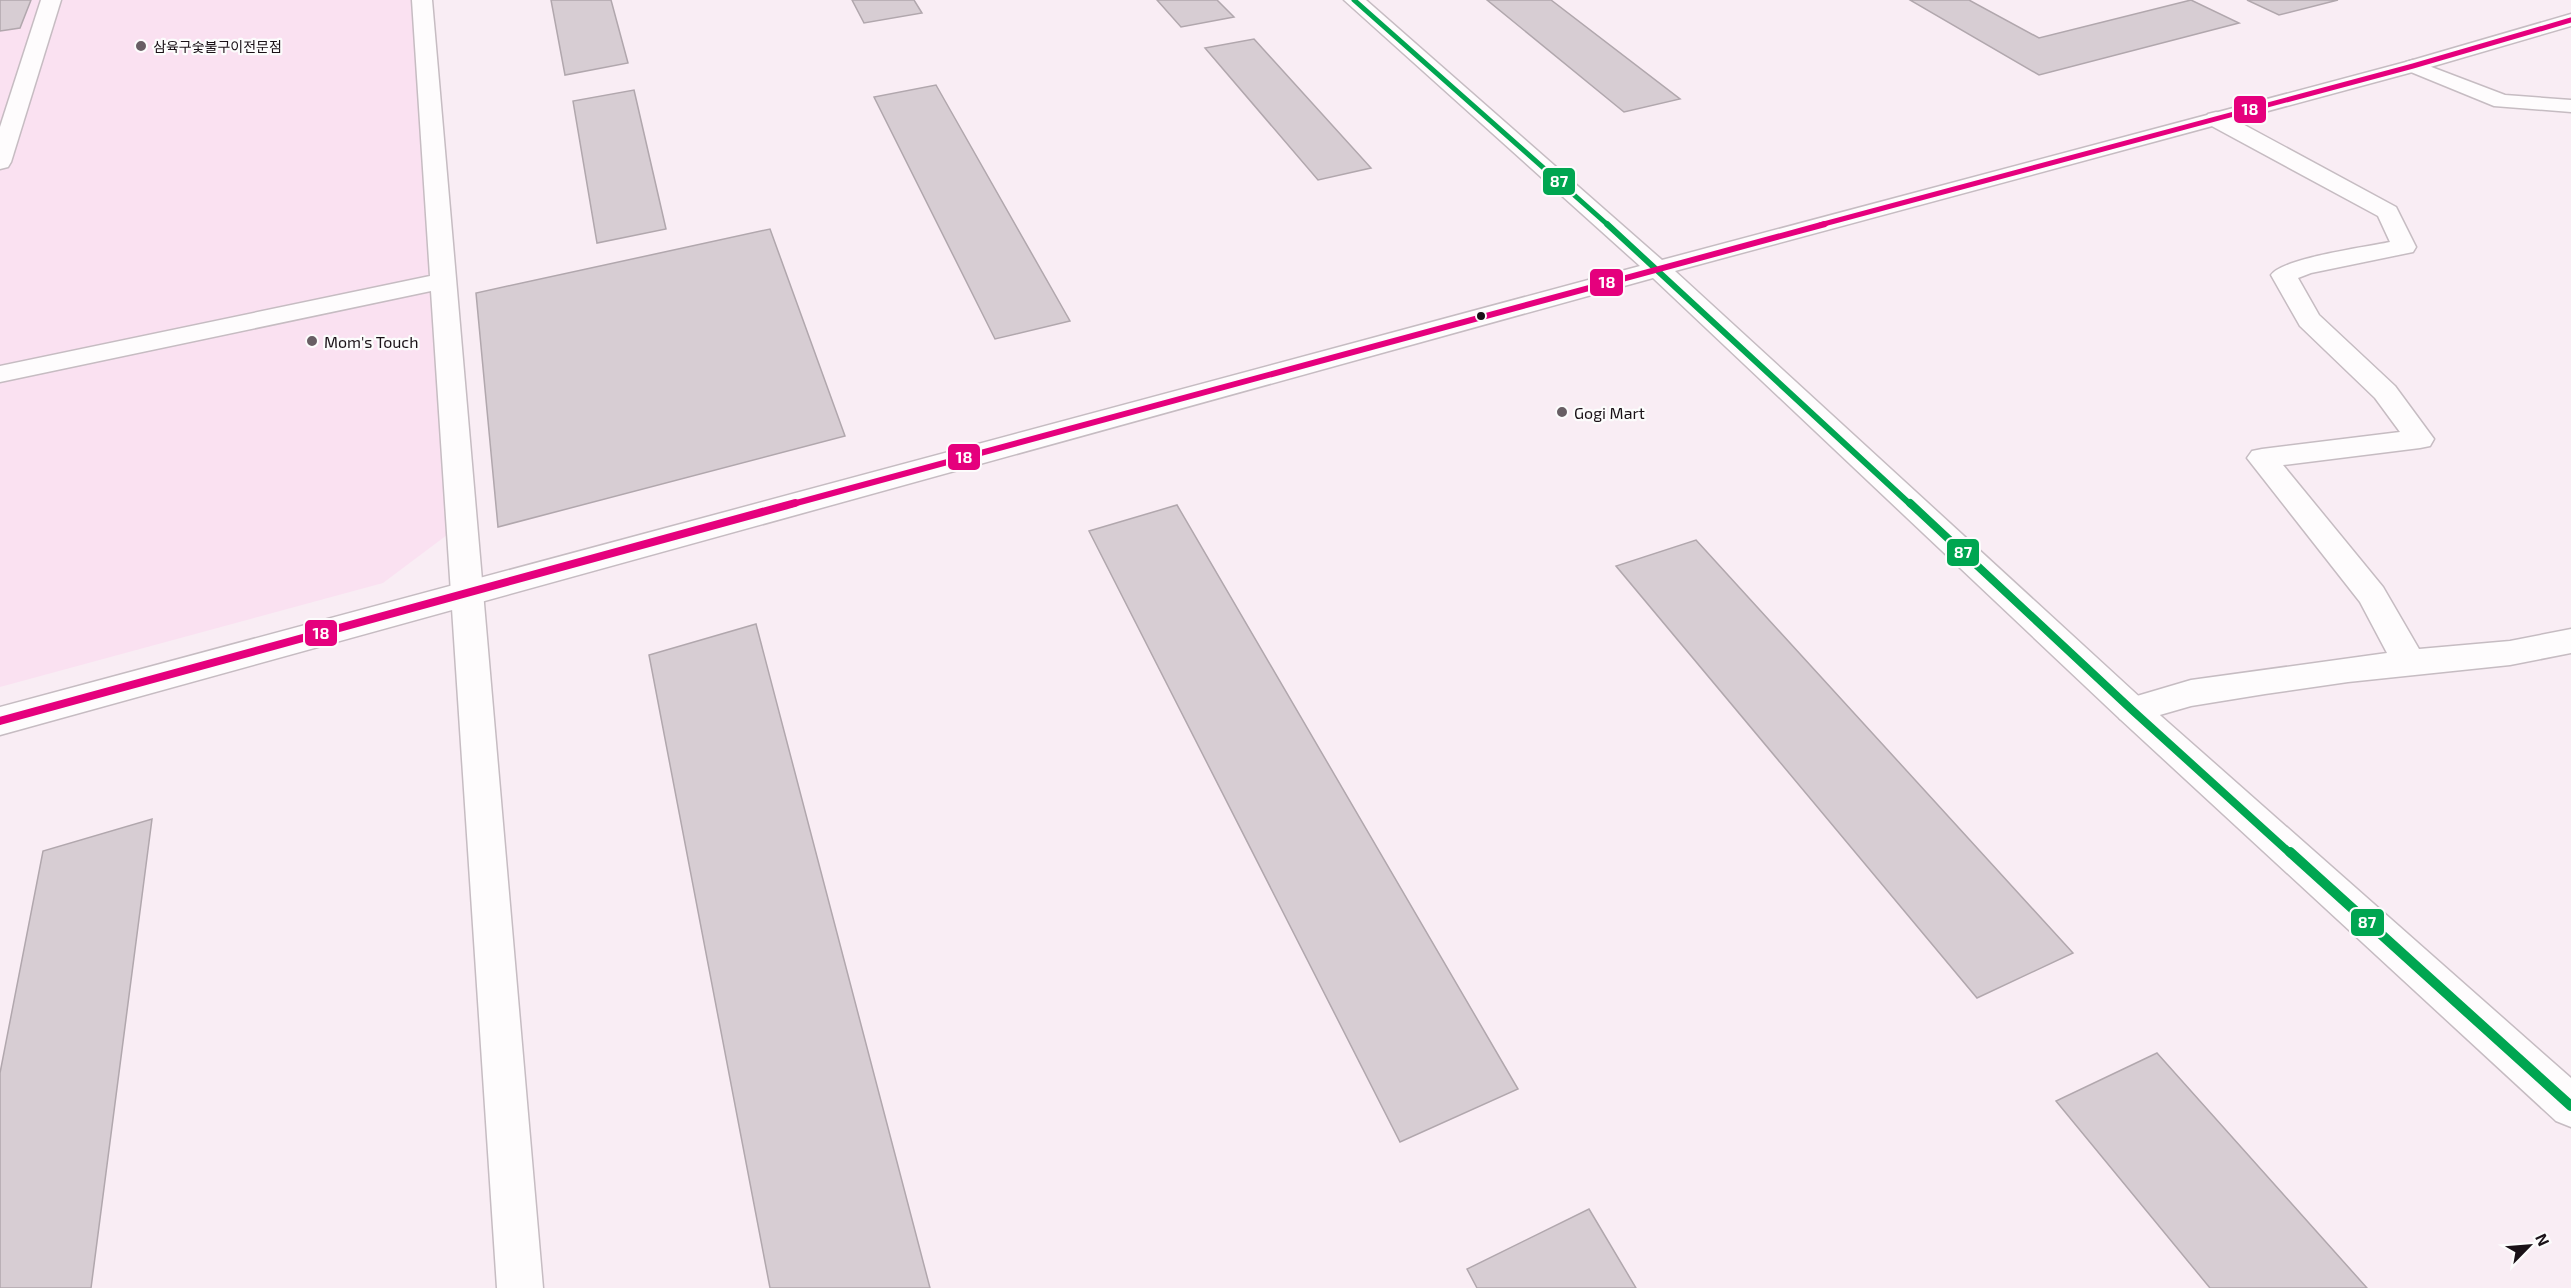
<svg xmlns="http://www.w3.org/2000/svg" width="2571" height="1288" viewBox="0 0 2571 1288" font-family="'Exo 2','Noto Sans KR',sans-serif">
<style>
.built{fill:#fae1f1}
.building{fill:#d7cdd3;stroke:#b1a7ad;stroke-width:1.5}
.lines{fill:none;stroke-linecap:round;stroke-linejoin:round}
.service-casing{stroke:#c6bcc2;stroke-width:3}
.minor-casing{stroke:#c6bcc2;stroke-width:3}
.tertiary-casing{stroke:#c6bcc2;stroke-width:3}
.service{fill:#fefcfd;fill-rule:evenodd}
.minor{fill:#fefcfd;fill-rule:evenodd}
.tertiary{fill:#fefcfd;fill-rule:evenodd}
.bus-1-far3-casing{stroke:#fcfcfc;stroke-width:8}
.bus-1-far2-casing{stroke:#fcfcfc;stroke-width:10}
.bus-1-far1-casing{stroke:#fcfcfc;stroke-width:12}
.bus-1-casing{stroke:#fcfcfc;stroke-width:14}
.bus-2-far2-casing{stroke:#fcfcfc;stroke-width:8}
.bus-2-far1-casing{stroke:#fcfcfc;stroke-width:10}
.bus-2-casing{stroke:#fcfcfc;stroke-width:12}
.bus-1-far3{stroke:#00a651;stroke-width:5}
.bus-1-far2{stroke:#00a651;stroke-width:6}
.bus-1-far1{stroke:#00a651;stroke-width:8}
.bus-1{stroke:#00a651;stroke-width:10}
.bus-2-far2{stroke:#e5007d;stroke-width:5}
.bus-2-far1{stroke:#e5007d;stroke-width:6}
.bus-2{stroke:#e5007d;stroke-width:8}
.poi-dot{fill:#685e64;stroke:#fcfcfc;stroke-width:2}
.bus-dot{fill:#1a1117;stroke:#fcfcfc;stroke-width:2}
.labels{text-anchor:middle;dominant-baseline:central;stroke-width:4.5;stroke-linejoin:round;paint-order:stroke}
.far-poi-label{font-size:14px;fill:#1a1117;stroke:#fcfcfc;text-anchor:start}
.poi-label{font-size:16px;fill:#1a1117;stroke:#fcfcfc;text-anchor:start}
.line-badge{stroke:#fcfcfc;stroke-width:2}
.badge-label{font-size:16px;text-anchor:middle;font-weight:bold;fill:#fff}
</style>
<rect width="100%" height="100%" fill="#f9edf4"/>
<path class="built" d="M 0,0 L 422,0 L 447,535 L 383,583 L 0,687 Z"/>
<g class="building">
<path d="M 0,0 L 31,0 L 20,28 L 0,31 Z"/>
<path d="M 551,0 L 611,0 L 628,63 L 565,75 Z"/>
<path d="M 852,0 L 914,0 L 922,13 L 864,23 Z"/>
<path d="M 1157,0 L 1217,0 L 1234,17 L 1181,27 Z"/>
<path d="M 1487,0 L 1551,0 L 1680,99 L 1624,112 Z"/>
<path d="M 1910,0 L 1969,0 L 2039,38 L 2191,0 L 2239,23 L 2039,75 Z"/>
<path d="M 2247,0 L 2338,0 L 2279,15 Z"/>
<path d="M 1254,39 L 1371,168 L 1318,180 L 1205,48 Z"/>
<path d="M 936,85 L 1070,321 L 995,339 L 874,97 Z"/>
<path d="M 634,90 L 666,229 L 597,243 L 573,101 Z"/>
<path d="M 770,229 L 845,436 L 498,527 L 476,293 Z"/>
<path d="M 1177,505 L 1518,1089 L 1400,1142 L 1089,531 Z"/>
<path d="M 1696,540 L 2073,953 L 1977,998 L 1616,566 Z"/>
<path d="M 756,624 L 930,1288 L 770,1288 L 649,655 Z"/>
<path d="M 152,819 L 91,1288 L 0,1288 L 0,1073 L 43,851 Z"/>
<path d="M 2157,1053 L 2367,1288 L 2210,1288 L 2056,1101 Z"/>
<path d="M 1589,1209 L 1636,1288 L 1477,1288 L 1467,1269 Z"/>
</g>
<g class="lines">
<defs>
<g id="service">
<path d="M 2413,60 L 2505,95 L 2571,100 L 2571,112 L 2494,106 L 2406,70 L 2403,66 L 2406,62 Z"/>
<path d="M 2216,112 L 2224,114 L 2396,207 L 2416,247 L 2413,252 L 2311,273 L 2298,278 L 2319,315 L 2395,386 L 2434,439 L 2430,446 L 2420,448 L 2283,465 L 2383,587 L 2419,649 L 2510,641 L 2571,629 L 2571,653 L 2510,665 L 2348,682 L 2265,694 L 2191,706 L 2132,723 L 2120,719 L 2115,710 L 2120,701 L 2191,680 L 2387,653 L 2360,602 L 2247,458 L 2252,451 L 2262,449 L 2400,432 L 2375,398 L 2300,326 L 2271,275 C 2283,258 2366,247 2390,242 L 2378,216 L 2208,124 L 2205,119 L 2208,114 Z"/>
</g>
<g id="minor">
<path d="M 41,0 L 61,0 L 11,162 L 8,167 L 0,169 L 0,127 Z"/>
<path d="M 412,0 L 432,0 L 543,1288 L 497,1288 L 431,291 L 0,382 L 0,366 L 430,276 Z"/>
</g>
<path id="tertiary" d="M 1344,0 L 1366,0 L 1662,260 L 2406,62 L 2571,14 L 2571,26 L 2420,70 L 1675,271 L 2144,701 L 2571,1078 L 2571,1127 L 2556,1121 L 2120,719 L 1653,278 L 0,735 L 0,707 L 1640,266 Z"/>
</defs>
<use href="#service" class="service-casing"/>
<use href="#minor" class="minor-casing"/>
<use href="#tertiary" class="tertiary-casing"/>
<use href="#service" class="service"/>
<use href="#minor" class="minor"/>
<use href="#tertiary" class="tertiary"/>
<defs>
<path id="bus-1-far3" d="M 1354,0 L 1608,225"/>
<path id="bus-1-far2" d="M 1607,224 L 1911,505"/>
<path id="bus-1-far1" d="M 1910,503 L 2132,710 L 2291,854"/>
<path id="bus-1" d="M 2290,852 L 2571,1106"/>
<path id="bus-2-far2" d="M 1820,225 L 2413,66 L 2571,20"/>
<path id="bus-2-far1" d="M 789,505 L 1825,224"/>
<path id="bus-2" d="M 0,721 L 795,503"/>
</defs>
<use href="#bus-1-far3" class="bus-1-far3-casing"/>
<use href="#bus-1-far2" class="bus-1-far2-casing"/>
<use href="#bus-1-far1" class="bus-1-far1-casing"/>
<use href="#bus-1" class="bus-1-casing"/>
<use href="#bus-2-far2" class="bus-2-far2-casing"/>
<use href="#bus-2-far1" class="bus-2-far1-casing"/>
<use href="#bus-2" class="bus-2-casing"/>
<use href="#bus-1-far3" class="bus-1-far3"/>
<use href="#bus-1-far2" class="bus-1-far2"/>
<use href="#bus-1-far1" class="bus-1-far1"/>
<use href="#bus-1" class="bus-1"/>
<use href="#bus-2-far2" class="bus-2-far2"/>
<use href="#bus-2-far1" class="bus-2-far1"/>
<use href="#bus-2" class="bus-2"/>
</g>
<g class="poi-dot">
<circle cx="141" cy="46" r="6"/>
<circle cx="312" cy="341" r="6"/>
<circle cx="1562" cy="412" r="6"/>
</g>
<circle class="bus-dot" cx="1481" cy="316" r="5"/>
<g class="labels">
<g class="far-poi-label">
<text x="153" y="46">삼육구숯불구이전문점</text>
</g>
<g class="poi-label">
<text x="324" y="341">Mom's Touch</text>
<text x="1574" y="412">Gogi Mart</text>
</g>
</g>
<g class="line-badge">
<rect x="2233" y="95" width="34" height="29" rx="6" fill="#e5007d"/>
<rect x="1542" y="167" width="34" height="29" rx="6" fill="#00a651"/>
<rect x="1589" y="268" width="35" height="29" rx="6" fill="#e5007d"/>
<rect x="947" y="443" width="34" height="28" rx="6" fill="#e5007d"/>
<rect x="1946" y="538" width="34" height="29" rx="6" fill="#00a651"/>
<rect x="304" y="619" width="34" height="28" rx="6" fill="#e5007d"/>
<rect x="2350" y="908" width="35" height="29" rx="6" fill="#00a651"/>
</g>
<g class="badge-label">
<text x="2250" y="115">18</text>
<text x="1559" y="187">87</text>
<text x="1607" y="288">18</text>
<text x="964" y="463">18</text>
<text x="1963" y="558">87</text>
<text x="321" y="639">18</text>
<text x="2367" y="928">87</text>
</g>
<g transform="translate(2529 1246) rotate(65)" stroke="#fcfcfc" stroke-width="4.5" paint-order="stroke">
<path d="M0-4.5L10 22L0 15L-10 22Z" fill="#1a1117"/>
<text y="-9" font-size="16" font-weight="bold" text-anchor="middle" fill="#1a1117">N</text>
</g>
</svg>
